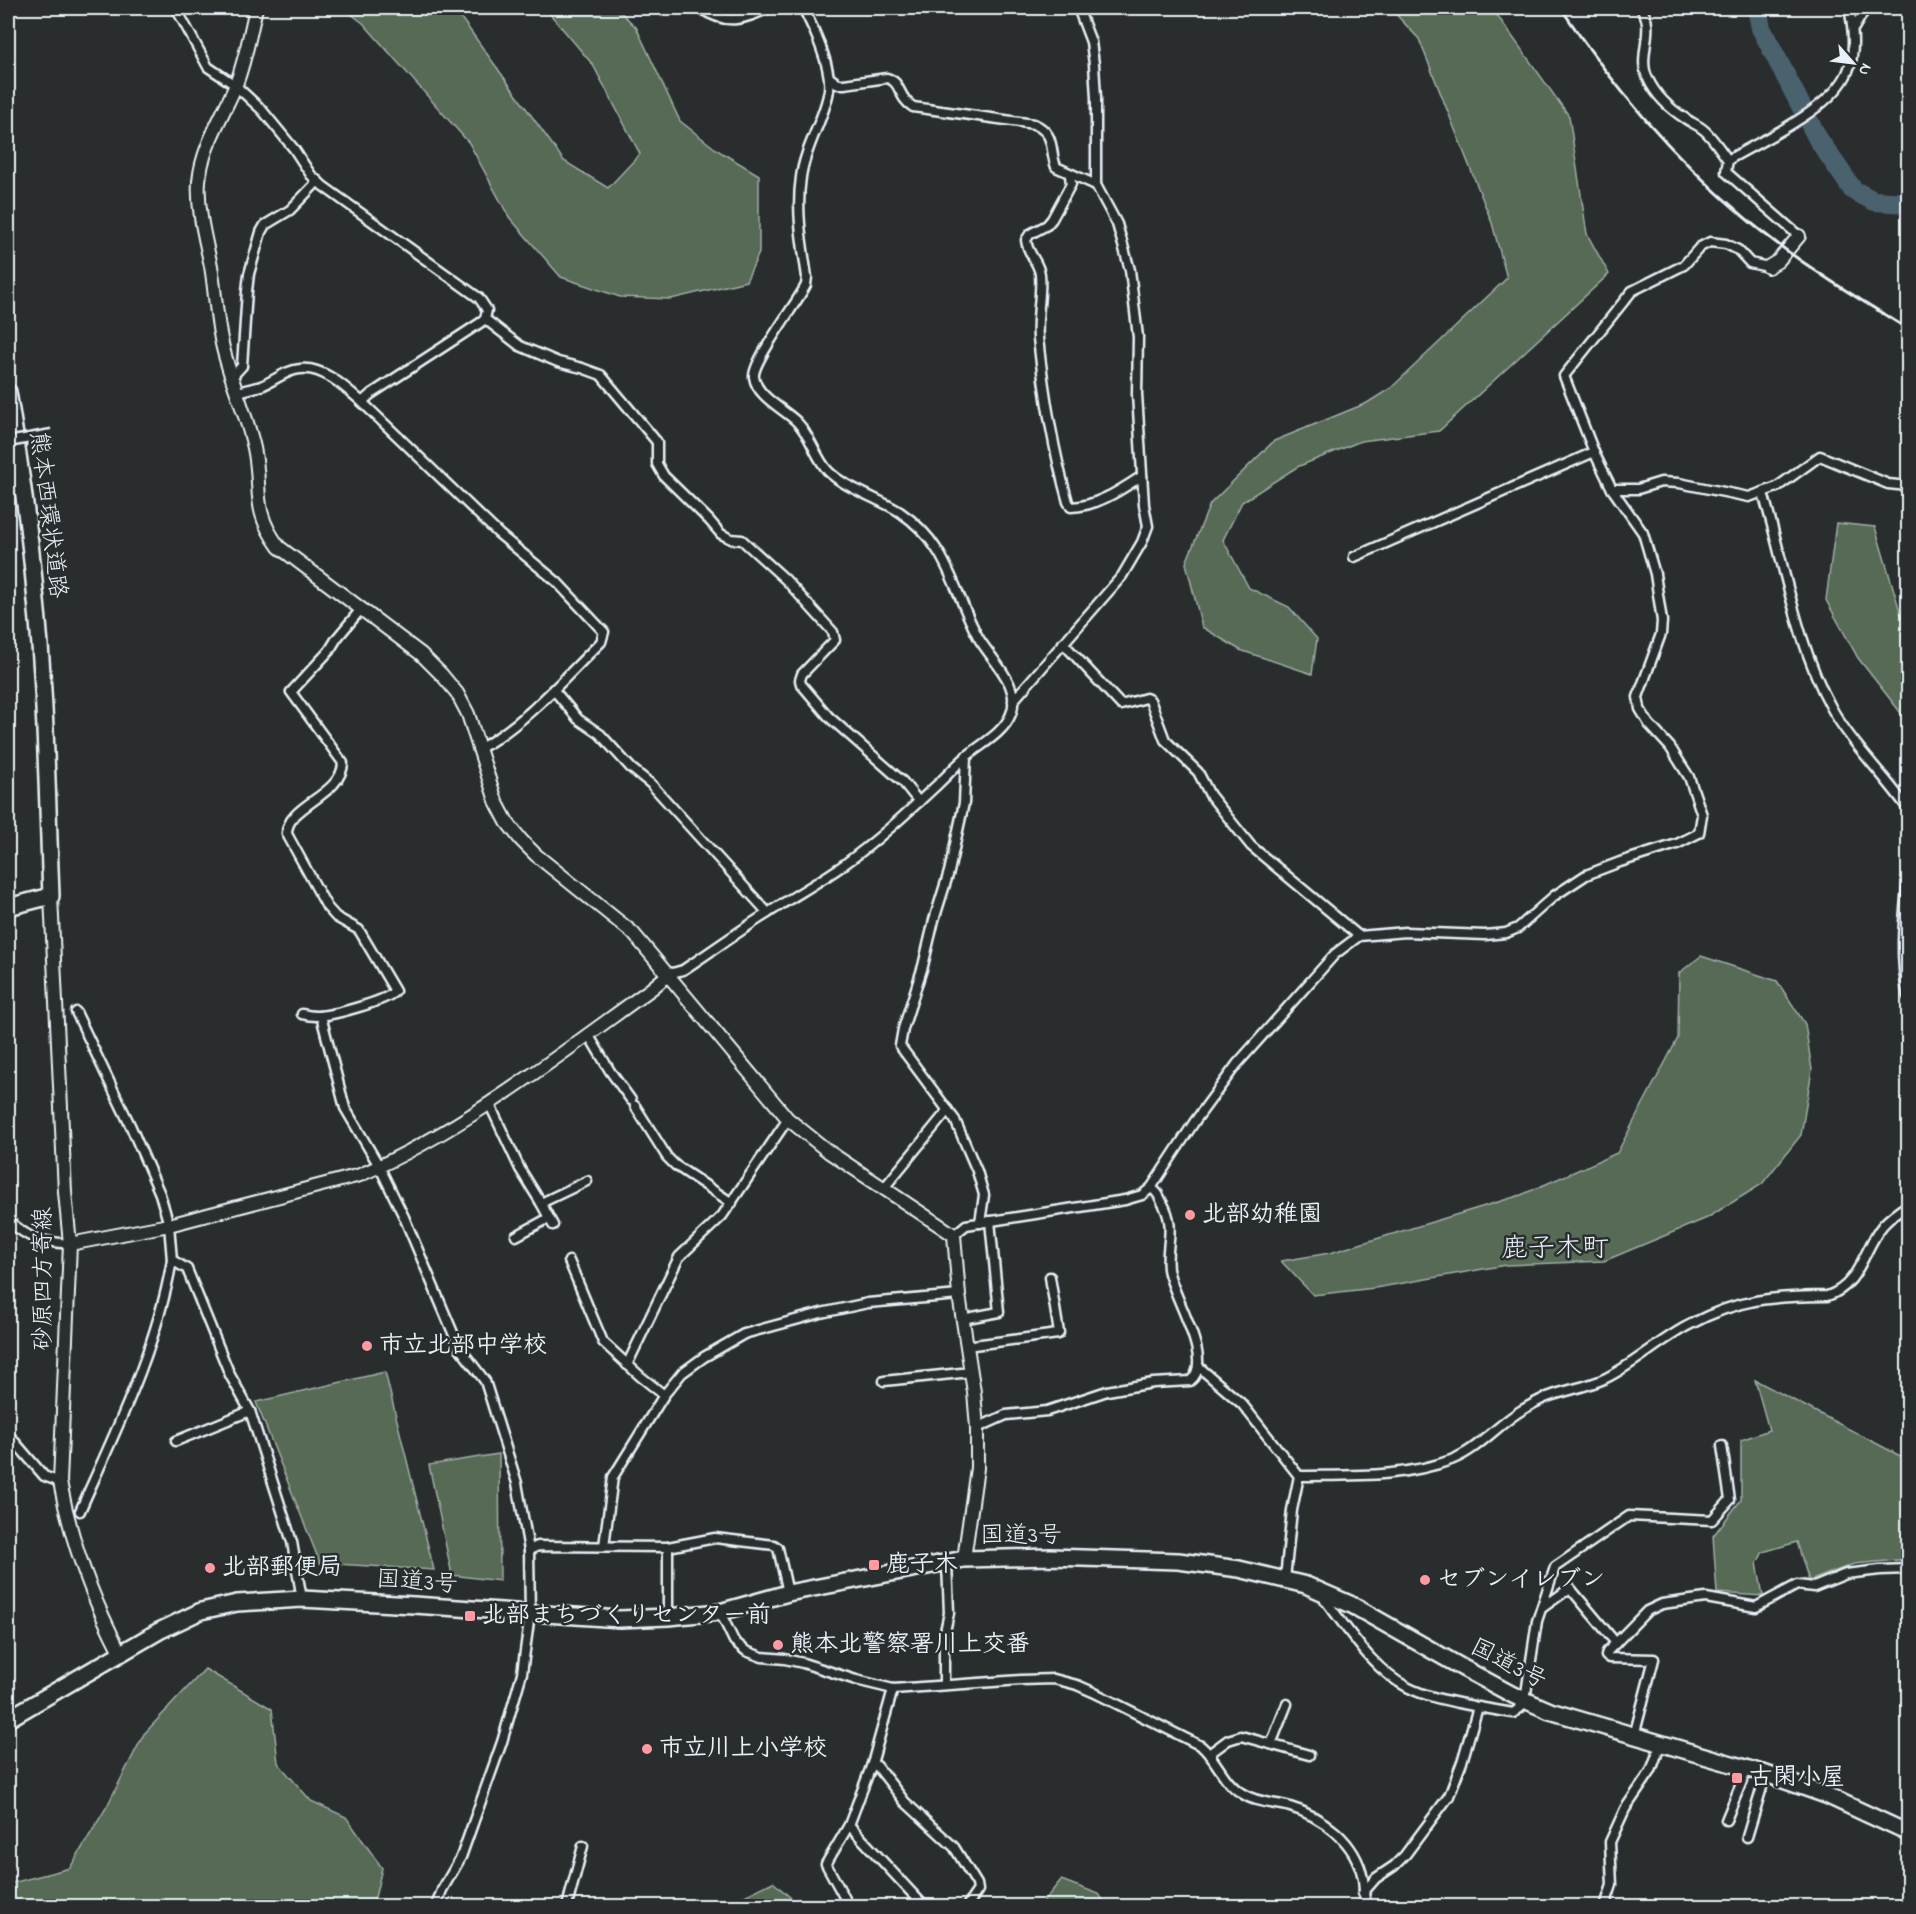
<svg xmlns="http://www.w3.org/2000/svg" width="1916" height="1914" viewBox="0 0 1916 1914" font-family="'Indie Flower','Klee One',sans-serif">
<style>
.green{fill:#566a54;stroke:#9faea6;stroke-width:1.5}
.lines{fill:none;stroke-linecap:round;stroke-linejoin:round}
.river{stroke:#4a626e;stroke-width:20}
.street-casing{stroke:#e8f1f8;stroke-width:13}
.secondary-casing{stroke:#e8f1f8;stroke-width:16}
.highway-casing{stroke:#e8f1f8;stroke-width:20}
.street{stroke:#2a2d2e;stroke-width:8}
.secondary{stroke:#2a2d2e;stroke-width:12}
.highway{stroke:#2a2d2e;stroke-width:15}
.rail{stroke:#e8f1f8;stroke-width:3}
.street-bridge-casing{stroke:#e8f1f8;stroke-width:13;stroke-linecap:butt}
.street-bridge{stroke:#2a2d2e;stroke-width:8}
.poi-dot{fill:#ff9aa2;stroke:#2a2d2e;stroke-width:2}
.labels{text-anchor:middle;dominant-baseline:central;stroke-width:5;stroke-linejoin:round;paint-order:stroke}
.street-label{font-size:24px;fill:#e8f1f8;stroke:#2a2d2e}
.poi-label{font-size:24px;font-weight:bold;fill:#e8f1f8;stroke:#2a2d2e;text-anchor:start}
.quarter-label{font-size:27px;fill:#e8f1f8;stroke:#2a2d2e}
</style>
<rect width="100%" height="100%" fill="#2a2d2e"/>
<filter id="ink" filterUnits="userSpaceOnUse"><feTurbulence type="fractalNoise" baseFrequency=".0167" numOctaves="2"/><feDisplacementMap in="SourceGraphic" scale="12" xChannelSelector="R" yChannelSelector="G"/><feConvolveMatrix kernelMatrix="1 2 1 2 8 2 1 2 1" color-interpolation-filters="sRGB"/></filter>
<g filter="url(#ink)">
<g class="green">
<path d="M 343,8 L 454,8 L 564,161 L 608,188 L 640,154 L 593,65 L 545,8 L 616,8 L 636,27 L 680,121 L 717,150 L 759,175 L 759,253 L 746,281 L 671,299 L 620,297 L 561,277 L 509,217 L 469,143 L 363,23 Z"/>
<path d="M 1390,8 L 1492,8 L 1569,116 L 1587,234 L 1609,274 L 1439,431 L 1361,441 L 1297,467 L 1242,502 L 1223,540 L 1249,588 L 1289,607 L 1317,639 L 1312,674 L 1240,650 L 1202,627 L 1186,563 L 1210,504 L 1274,441 L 1367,403 L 1391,388 L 1507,278 L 1492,223 L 1419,39 Z"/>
<path d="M 1836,523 L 1875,527 L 1908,638 L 1908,722 L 1858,658 L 1826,600 Z"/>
<path d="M 1701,956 L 1777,981 L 1805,1024 L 1812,1070 L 1801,1135 L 1762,1184 L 1707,1218 L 1604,1261 L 1506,1265 L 1375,1288 L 1313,1295 L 1281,1261 L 1330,1253 L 1521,1195 L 1617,1153 L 1678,1038 L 1679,973 Z"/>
<path d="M 385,1372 L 434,1570 L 320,1563 L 256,1402 Z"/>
<path d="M 1755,1380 L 1908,1460 L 1908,1559 L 1854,1564 L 1809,1581 L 1797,1542 L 1763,1552 L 1757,1563 L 1763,1596 L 1717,1593 L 1713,1536 L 1741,1500 L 1741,1440 L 1769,1430 Z"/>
<path d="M 499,1454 L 500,1581 L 452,1575 L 429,1465 Z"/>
<path d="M 205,1669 L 272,1709 L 278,1763 L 311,1801 L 346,1817 L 382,1868 L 373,1906 L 221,1906 L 215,1902 L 207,1906 L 8,1906 L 8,1884 L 70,1868 L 106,1808 L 144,1734 Z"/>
<path d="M 1061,1880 L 1099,1894 L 1107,1906 L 1040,1906 Z"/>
<path d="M 773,1882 L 800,1906 L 724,1906 Z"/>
</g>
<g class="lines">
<path class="river" d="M 1757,8 L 1761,28 L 1818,139 L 1853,190 L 1874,201 L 1908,203"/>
<defs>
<g id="street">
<path d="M 176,8 L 208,67 L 235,85 L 262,110 L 294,149 L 311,175 L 323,186 L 479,298 L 487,310 L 485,319 L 480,323 L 371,394 L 362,402 C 346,388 323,366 300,369 C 286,370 274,381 261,386 C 254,388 246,390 238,392"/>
<path d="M 700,8 C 727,26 742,20 769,8"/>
<path d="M 1641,8 C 1657,30 1636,56 1648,79 C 1656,96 1670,109 1686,119 C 1692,123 1700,126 1705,131 C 1714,139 1721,151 1728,160 L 1726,172 L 1799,236"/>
<path d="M 1854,28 L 1866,8"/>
<path d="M 830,78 L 838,84 L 844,84 L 887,78 C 902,82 897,97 913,107 L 1034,124 C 1056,134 1049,148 1056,167 L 1096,185"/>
<path d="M 1728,160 C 1762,140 1834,108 1848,71 C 1856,52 1853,27 1849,8"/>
<path d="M 1070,175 L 1071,184 L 1052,219 L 1047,225 L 1030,234 L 1026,240 C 1027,253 1038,261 1040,274 C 1042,295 1036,317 1038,338 C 1044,394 1053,449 1068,502 L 1071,507 C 1096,507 1122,489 1142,476"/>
<path d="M 485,319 L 520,346 L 558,362 L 582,368 L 601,375 L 657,442 L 657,464 L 664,476 L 709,520 L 721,534 L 731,539 L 742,540 L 785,579 L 833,632 L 835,640 L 802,674 L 800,680 L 801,684 L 829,717 L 903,782 L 919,802"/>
<path d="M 232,377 L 242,366 L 247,291 L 249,274 L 261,232 L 265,225 L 290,210 L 318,181"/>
<path d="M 362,402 L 499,534 L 557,582 L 604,632 L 601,642 C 563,679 526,723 479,749"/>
<path d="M 1612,489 L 1638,489 L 1661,482 L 1679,483 L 1749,497 L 1777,487 L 1820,456 L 1888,484 L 1908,486"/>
<path d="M 1763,493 C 1784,562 1796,643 1831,707 C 1851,744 1884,774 1908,809"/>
<path d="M 1354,557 L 1594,452"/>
<path d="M 1063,643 L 1121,705 L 1146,698 L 1150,700 L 1165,740 L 1198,772 L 1210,795 L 1251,846 L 1359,936"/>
<path d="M 553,689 L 578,719 L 600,734 L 631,768 L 651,784 L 768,913"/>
<path d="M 1013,701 L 1122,576 L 1142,542 L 1148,526 L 1144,505 L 1137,394 L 1138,337 L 1130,270 L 1117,224 L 1096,185 L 1096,98 L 1094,64 L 1091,42 L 1078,8"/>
<path d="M 966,756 L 964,803 L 949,872 L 934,920 L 923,966 L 903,1029 L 900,1046 L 955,1120 L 977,1171 L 984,1195 L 980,1223"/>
<path d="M 1908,878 C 1904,918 1899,956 1908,996"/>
<path d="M 669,974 L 683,970 C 712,951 739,931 768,913 C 792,897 818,883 842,866 C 876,842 907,813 938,784 C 947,776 956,765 966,757 C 981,744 1003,734 1011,714 C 1022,685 991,660 978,637 C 953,590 948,544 900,512 C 880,499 843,487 828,471 C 815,457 811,436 797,422 C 784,409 757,397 754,377 C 752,362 797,303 806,285 L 807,277 C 802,243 796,211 801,177 C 805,146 825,118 829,90 C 832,67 813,27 803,8"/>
<path d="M 76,1012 L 131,1127 L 160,1194 L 169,1225 L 172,1260 L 187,1269 L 230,1375 L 250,1411 L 292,1542 L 302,1599"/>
<path d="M 302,1014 C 306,1015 311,1016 316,1016 C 331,1016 387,1001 395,991 L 359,930 L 336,917 L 327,907 L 287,834 C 286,805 342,796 343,763 L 291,692 L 329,651 L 337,638 L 362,608"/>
<path d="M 321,1016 L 345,1108 L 379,1166 L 404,1217 L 459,1347 L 485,1381 L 517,1483 L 529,1550 L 530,1614 L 522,1673 L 502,1742 L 461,1857 L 442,1890 L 436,1906"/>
<path d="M 588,1034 L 610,1071 L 631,1100"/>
<path d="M 489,1103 L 520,1169 L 541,1203 L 553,1225"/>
<path d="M 635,1106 L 667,1157 L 675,1165 L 732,1203"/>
<path d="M 884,1188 L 948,1110"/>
<path d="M 541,1203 L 587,1181"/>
<path d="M 8,1220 C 31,1241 40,1241 70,1244"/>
<path d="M 954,1235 L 966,1225 L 1125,1200 L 1142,1195 L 1151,1188 L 1195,1121 L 1237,1064 L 1335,954 L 1359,936 L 1406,932 L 1485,935 L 1506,933 L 1518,928 L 1554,896 L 1586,875 L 1620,862 L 1677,844 L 1699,833 L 1702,815 L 1689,777 L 1670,747 L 1649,724 L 1640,709 L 1638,697 L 1661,634 L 1662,621 L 1655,574 L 1643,533 L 1612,489 L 1594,452 L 1564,376 L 1632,291 L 1684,265 L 1700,247 L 1710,242 L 1726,244 L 1738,250 L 1750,263 L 1768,267"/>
<path d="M 516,1236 L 549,1218"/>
<path d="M 569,1261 L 603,1342 L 640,1376 L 664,1395"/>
<path d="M 962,1319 L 999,1312 L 990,1221"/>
<path d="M 966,1346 L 1058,1334 L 1059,1333 L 1050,1277"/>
<path d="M 627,1365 L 679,1257 L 722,1216 L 788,1119"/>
<path d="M 1199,1367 L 1242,1404 L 1299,1476 C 1350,1475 1402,1478 1451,1460 C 1479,1449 1497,1425 1522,1410 C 1531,1405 1540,1399 1550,1396 C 1569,1389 1588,1387 1606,1378 C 1636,1363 1661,1339 1691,1324 C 1738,1299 1774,1296 1827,1296 C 1860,1286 1863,1249 1883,1225 C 1890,1217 1899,1211 1908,1205"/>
<path d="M 884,1381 L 971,1372"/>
<path d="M 977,1428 L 1006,1415 L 1047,1411 L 1107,1391 L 1153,1383 L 1190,1381 C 1216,1362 1172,1296 1168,1269 C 1165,1243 1177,1228 1162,1202 C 1159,1196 1157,1191 1151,1188"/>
<path d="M 8,1434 L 44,1476 L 60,1482"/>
<path d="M 176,1441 L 250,1411"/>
<path d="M 80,1511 C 116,1430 157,1348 172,1260"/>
<path d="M 604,1546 L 613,1477 L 664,1395 L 682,1373 L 704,1357 L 744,1334 L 821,1313 L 868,1303 L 959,1295"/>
<path d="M 529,1550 L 538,1546 L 668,1547 L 715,1538 L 774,1545 L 778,1548 L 788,1593"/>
<path d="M 1285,1579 L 1292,1510 L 1299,1476"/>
<path d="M 1327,1594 L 1325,1600 C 1349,1630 1372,1669 1407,1687 C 1428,1698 1455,1702 1478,1707"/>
<path d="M 1542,1608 L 1570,1588 L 1616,1643"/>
<path d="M 720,1612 L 734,1641 L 746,1651 L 762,1657 L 785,1659 L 803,1663 L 856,1680 L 893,1689 L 1021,1680 L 1054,1679 L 1077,1685 L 1093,1692 L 1201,1746 C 1217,1759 1223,1783 1243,1794 C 1255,1802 1273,1803 1287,1806 C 1322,1816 1356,1841 1363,1879 C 1364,1888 1364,1897 1366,1906"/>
<path d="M 668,1617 L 668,1547"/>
<path d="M 944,1685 L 944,1636 L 949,1613 L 947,1562"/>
<path d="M 1634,1736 L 1654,1659 L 1609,1658 L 1606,1656 L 1607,1652 L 1647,1611 L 1662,1604 L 1706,1598 L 1756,1607 L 1797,1585 L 1814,1587 L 1846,1574 L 1880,1570 L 1908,1569"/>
<path d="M 1271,1744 L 1287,1704"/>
<path d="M 1209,1754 L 1228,1740 L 1241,1736 L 1309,1755"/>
<path d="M 872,1764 L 893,1689"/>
<path d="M 1726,1820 L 1747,1769"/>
<path d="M 849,1825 L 924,1906"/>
<path d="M 1747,1837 L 1766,1774"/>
<path d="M 1363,1893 L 1376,1878 L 1394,1866 L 1405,1855 L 1449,1796 L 1462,1762 L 1478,1707 L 1513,1713 L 1520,1708 L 1525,1700 L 1537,1621 L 1555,1567 L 1629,1516 L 1712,1520 L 1730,1500 L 1722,1446"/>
<path d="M 567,1906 L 583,1846"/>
<path d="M 849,1906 L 826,1864 L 849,1825 L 872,1764 L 877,1766 L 905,1802 L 954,1847 L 977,1884 L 978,1890 L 967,1906"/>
<path d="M 1605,1906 L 1612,1885 L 1610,1842 L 1625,1809 L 1651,1771 L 1661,1743"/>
</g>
<g id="secondary">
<path d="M 256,8 C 250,34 245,62 235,87 C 222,117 202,148 199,181 C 197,209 205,238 211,266 C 215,290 216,315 221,339 C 228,376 246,411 254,448 C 263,490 250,508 279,547 L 421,654 L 442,675 L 457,693 L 468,714 L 496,801 L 507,822 L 521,840 L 536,855 L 633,933 L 788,1119 L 829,1152 L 954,1235 L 959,1295 L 974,1392 L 977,1428 L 977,1468 L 964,1559"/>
<path d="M 1768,267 L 1778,261 L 1799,236"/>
<path d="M 51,896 L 65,1192 L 70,1244 L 60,1482 C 71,1541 92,1598 120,1652"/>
<path d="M 70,1244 L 169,1225 L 360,1175 C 465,1129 558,1056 651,989 L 669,974"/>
</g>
<g id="highway">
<path d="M 8,392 C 19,458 29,524 35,591 C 46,692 47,794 51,896 L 8,907"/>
<path d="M 8,1719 L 159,1631 L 201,1611 L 237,1603 L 302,1599 L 414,1605 L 620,1619 L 668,1617 L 720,1612 L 788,1593 L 964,1559 L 1050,1557 L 1178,1561 L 1239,1569 L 1306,1585 L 1352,1605 L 1463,1668 L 1513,1695 L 1550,1711 L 1766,1774 L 1826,1795 L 1908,1833"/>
</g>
</defs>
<use href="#street" class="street-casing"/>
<use href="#secondary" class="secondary-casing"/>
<use href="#highway" class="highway-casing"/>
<use href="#street" class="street"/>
<use href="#secondary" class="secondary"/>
<use href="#highway" class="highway"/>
<path class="rail" d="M 1561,8 C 1611,84 1674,157 1743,216 C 1794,260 1852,295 1908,329"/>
<defs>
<path id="street-bridge" d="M 8,442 L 52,434"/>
</defs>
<use href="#street-bridge" class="street-bridge-casing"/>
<use href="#street-bridge" class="street-bridge"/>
</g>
</g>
<g class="poi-dot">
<circle cx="1190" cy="1215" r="6"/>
<circle cx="367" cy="1346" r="6"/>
<rect x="868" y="1559" width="12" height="12" rx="3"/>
<circle cx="210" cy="1568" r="6"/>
<circle cx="1425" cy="1580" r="6"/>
<rect x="464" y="1610" width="12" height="12" rx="3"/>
<circle cx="778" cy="1645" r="6"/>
<circle cx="647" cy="1749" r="6"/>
<rect x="1731" y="1772" width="12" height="12" rx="3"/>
</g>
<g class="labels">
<g class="street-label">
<text transform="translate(47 515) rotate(83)">熊本西環状道路</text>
<text transform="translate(44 1279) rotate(-90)">砂原四方寄線</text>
<text x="1021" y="1536">国道3号</text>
<text transform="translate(417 1583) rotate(4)">国道3号</text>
<text transform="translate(1508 1665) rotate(27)">国道3号</text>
</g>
<g class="poi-label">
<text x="1202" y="1215">北部幼稚園</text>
<text x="379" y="1346">市立北部中学校</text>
<text x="886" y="1565">鹿子木</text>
<text x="222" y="1568">北部郵便局</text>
<text x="1437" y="1580">セブンイレブン</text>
<text x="482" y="1616">北部まちづくりセンター前</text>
<text x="790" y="1645">熊本北警察署川上交番</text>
<text x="659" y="1749">市立川上小学校</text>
<text x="1749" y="1778">古閑小屋</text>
</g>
<g class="quarter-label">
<text x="1555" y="1249">鹿子木町</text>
</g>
</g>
<rect width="1916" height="1914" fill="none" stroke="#2a2d2e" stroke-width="30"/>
<rect x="15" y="15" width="1886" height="1884" fill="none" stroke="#e8f1f8" stroke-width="2" filter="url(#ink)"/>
<g transform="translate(1853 63) rotate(118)" stroke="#2a2d2e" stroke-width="4.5" paint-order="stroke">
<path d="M0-4.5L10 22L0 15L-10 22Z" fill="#e8f1f8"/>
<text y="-9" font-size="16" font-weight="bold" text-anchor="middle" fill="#e8f1f8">N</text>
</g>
</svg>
